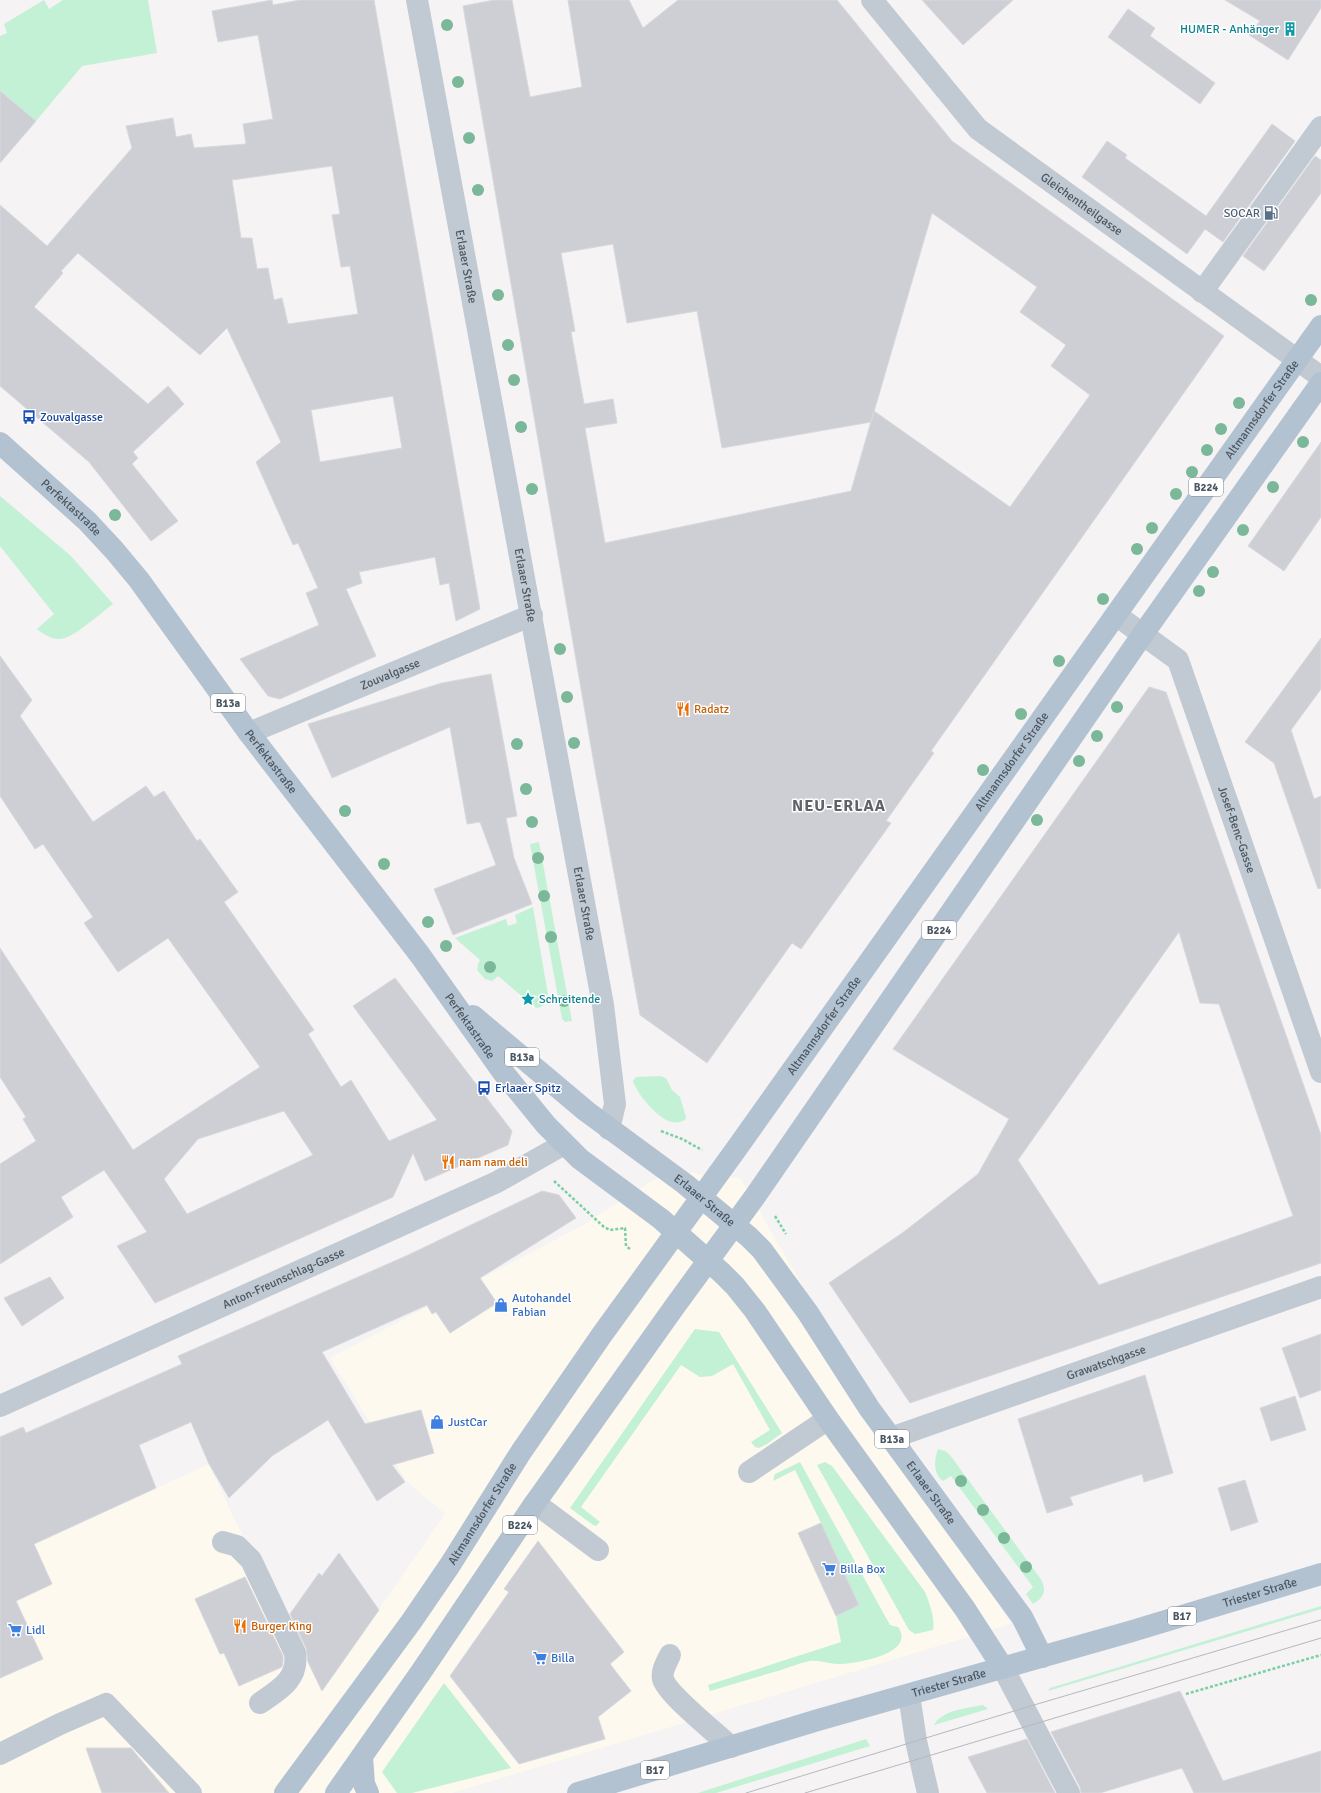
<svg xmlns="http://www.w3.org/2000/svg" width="1321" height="1793" viewBox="0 0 1321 1793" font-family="Signika,sans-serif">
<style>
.commercial{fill:#fdf9ef}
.green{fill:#c3f1d5}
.building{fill:#cdcfd5;stroke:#d7d9de;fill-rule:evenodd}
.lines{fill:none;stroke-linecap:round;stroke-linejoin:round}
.path{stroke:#7ad0a6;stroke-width:2.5;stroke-dasharray:3 2;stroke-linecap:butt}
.minor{stroke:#c1cad2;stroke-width:22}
.major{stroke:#b3c2d1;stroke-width:22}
.tram{stroke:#b5b8bd;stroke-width:1}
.tree{fill:#7bb799}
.labels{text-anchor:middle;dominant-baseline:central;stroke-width:3;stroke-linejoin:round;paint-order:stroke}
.shield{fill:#fff;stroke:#808990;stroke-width:1}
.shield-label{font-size:11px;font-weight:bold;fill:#4a5661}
.culture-label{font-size:12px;fill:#0d838f;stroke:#fff;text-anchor:end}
.street-label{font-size:12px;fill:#4a5661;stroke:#fff}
.service-label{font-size:12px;fill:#4e5e75;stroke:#fff;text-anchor:end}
.transit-label{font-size:12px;fill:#164399;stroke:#fff;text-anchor:start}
.food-label{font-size:12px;fill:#c56008;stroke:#fff;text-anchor:start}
.shop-label{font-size:12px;fill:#366cbe;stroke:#fff;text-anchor:start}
.district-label{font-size:16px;font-weight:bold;letter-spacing:1px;fill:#5f6368;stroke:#fff}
</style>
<rect width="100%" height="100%" fill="#f5f3f3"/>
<path class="commercial" d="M 668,1171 L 740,1178 L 891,1438 L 1011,1624 L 452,1793 L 0,1793 L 0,1560 L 209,1464 L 234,1518 L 322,1691 L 445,1514 L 406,1481 L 330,1358 L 583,1225 Z"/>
<g class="green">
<path d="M 44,0 L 49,9 L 63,0 L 148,0 L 157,53 L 82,66 L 36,121 L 0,91 L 0,36 L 7,33 L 4,24 Z"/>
<path d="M 0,496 L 71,556 L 113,604 C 102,612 78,634 65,638 C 55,641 45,636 37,629 L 54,614 L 0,546 Z"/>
<path d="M 539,842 L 572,1021 L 565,1022 L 562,1019 L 530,844 Z"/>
<path d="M 533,907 L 548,995 C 547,1003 544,1007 536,1008 L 498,976 L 492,981 L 485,979 L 477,970 L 478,964 L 480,960 L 455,938 L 506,919 L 508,926 L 517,923 L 515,915 Z"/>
<path d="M 660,1076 L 666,1078 L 672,1090 L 680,1097 L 686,1117 L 685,1120 C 681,1122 676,1123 672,1122 C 658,1119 637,1094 633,1081 L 636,1077 Z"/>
<path d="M 695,1329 L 719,1332 L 782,1433 L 767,1444 L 759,1448 L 755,1447 L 751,1442 L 770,1430 L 733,1364 L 712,1376 L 700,1377 L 681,1365 L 581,1507 L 600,1522 L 596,1526 L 593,1525 L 570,1508 Z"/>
<path d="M 938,1449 L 945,1451 L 950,1455 L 1040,1578 C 1047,1590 1045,1597 1033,1604 L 1026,1594 L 1033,1587 L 951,1476 L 943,1481 C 933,1474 934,1459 938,1449 Z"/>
<path d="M 800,1462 L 890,1625 L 898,1627 C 917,1654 855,1664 838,1664 C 829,1664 819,1660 810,1661 C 800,1663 790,1667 781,1670 C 757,1677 734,1684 710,1691 L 708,1685 L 841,1642 L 836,1616 L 859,1605 L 821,1523 L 795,1470 L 773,1481 L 775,1474 Z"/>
<path d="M 825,1462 L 832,1466 L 925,1592 C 930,1605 935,1617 933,1630 L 915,1634 L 909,1630 L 817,1465 Z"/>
<path d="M 1321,1606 L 1321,1609 L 1048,1691 L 1050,1688 Z"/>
<path d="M 444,1683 L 511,1768 L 412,1793 L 397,1793 L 382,1772 Z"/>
<path d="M 983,1705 L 988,1709 L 934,1725 C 942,1710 968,1708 983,1705 Z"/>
<path d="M 866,1739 L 870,1746 L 716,1793 L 698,1793 Z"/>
</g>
<g class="building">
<path d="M 272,0 L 273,5 L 300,0 L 374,0 L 480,609 L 456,621 L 449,583 L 440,585 L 435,557 L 359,572 L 362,583 L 346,589 L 376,656 L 280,699 L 268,696 L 240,659 L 319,625 L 306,593 L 318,588 L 298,543 L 293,545 L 256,462 L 281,442 L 227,328 L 200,355 L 78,253 L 61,271 L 63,273 L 34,307 L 148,404 L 168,386 L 184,404 L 133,452 L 138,458 L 132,464 L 178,521 L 151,541 L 89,462 L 0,386 L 0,205 L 47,246 L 132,148 L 126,126 L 173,118 L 176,137 L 191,134 L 194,148 L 246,144 L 243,124 L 273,119 L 258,35 L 218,42 L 212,11 ZM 332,166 L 340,214 L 332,215 L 341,267 L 350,266 L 358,314 L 288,324 L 282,298 L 274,300 L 268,268 L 257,269 L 252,238 L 241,238 L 232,180 ZM 393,396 L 402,448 L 320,462 L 311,410 Z"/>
<path d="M 494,0 L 512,0 L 530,97 L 582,87 L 568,0 L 629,0 L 643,28 L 678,0 L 837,0 L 952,141 L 1224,336 L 931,751 L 934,753 L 886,821 L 891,823 L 801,949 L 792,943 L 707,1063 L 640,1015 L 594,764 L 463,6 ZM 932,213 L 1037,287 L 1020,312 L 1066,345 L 1051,366 L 1090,395 L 1010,507 L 874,411 L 851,491 L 605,543 L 585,428 L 617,423 L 613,399 L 584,404 L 571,332 L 575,331 L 561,253 L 613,244 L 627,323 L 697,311 L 722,448 L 871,422 Z"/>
<path d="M 922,0 L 1013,0 L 963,45 Z"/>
<path d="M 1225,0 L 1321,0 L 1321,8 L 1288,60 L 1249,35 L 1260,21 Z"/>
<path d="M 1128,9 L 1155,28 L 1150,36 L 1215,83 L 1200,104 L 1108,37 Z"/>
<path d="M 0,91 L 36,121 L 0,163 Z"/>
<path d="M 1272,124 L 1295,141 L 1223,242 L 1205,229 L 1187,254 L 1082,177 L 1107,141 L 1127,155 L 1125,158 L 1206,216 Z"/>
<path d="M 1315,156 L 1321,160 L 1321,193 L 1264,271 L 1243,256 Z"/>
<path d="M 1321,442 L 1321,517 L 1284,571 L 1248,546 Z"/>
<path d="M 1321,638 L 1321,689 L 1291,730 L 1314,799 L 1321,796 L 1321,888 L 1318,889 L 1274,763 L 1245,742 Z"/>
<path d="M 0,656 L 32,700 L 20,716 L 93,822 L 146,786 L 154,797 L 164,791 L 197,841 L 200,839 L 238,892 L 224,902 L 314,1030 L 308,1034 L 341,1087 L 351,1080 L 389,1141 L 437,1120 L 353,1006 L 395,978 L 512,1131 L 508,1145 L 425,1181 L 413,1153 L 393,1197 L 155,1303 L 117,1246 L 147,1232 L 104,1170 L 61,1197 L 73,1217 L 0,1264 L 0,1164 L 36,1141 L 23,1119 L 26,1117 L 0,1077 L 0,948 L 133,1150 L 260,1067 L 168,938 L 118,972 L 84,923 L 93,917 L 43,844 L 35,849 L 0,796 ZM 284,1111 L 313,1155 L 187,1214 L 164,1179 L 198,1139 Z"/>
<path d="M 491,674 L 517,816 L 506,818 L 514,858 L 532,904 L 453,935 L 434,889 L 496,865 L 480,822 L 467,824 L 450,727 L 332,778 L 308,724 L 442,683 Z"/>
<path d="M 1149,687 L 1166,692 L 1321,1135 L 1321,1263 L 910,1403 L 829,1283 L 905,1231 L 978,1174 L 1009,1119 L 893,1049 ZM 1179,932 L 1200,1003 L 1219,1004 L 1293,1216 L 1099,1285 L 1018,1160 Z"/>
<path d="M 542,1191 L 559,1195 L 576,1218 L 480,1278 L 497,1303 L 450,1333 L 436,1312 L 432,1314 L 427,1305 L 322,1352 L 365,1424 L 421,1410 L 434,1453 L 392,1465 L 405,1482 L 377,1501 L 328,1420 L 272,1456 L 229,1498 L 209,1464 L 191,1422 L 139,1445 L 156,1488 L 34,1544 L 52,1584 L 16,1601 L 43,1659 L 0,1678 L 0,1437 L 23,1427 L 26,1433 L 182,1364 L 178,1356 L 406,1256 Z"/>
<path d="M 50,1277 L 64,1298 L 22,1326 L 4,1298 Z"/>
<path d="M 1321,1334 L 1321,1390 L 1300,1398 L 1282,1348 Z"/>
<path d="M 1145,1375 L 1173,1473 L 1144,1482 L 1142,1474 L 1070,1497 L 1073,1505 L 1047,1513 L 1018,1419 Z"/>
<path d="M 1295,1396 L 1306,1430 L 1271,1441 L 1260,1408 Z"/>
<path d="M 1245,1480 L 1258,1522 L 1231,1531 L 1218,1488 Z"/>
<path d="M 821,1523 L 859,1605 L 836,1616 L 798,1533 Z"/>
<path d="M 538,1541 L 624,1652 L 610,1664 L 631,1691 L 598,1717 L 605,1739 L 519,1764 L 450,1676 L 509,1592 L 504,1589 Z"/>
<path d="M 339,1553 L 379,1610 L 322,1691 L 308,1662 L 306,1648 L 290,1614 L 319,1573 L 322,1576 Z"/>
<path d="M 245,1577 L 283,1656 L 283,1661 L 282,1667 L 239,1686 L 224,1653 L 220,1654 L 195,1599 Z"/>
<path d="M 1180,1691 L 1223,1781 L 1321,1751 L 1321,1793 L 1194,1793 L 1182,1768 L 1100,1793 L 1081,1793 L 1080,1787 L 1051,1732 Z"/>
<path d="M 1027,1739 L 1055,1793 L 987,1793 L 968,1757 Z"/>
<path d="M 86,1748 L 131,1748 L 169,1793 L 102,1793 Z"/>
</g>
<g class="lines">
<g class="path">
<path d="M 661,1131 L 682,1139 L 702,1150"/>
<path d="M 554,1181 L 604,1227 L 610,1230 L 626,1228"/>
<path d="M 775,1216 L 786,1234"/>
<path d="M 625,1228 L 626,1246 L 630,1249"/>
<path d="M 1186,1694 L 1321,1655"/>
</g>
<g class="minor">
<path id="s1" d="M 417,0 L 603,1005 L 615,1104 L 609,1129"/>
<path id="s2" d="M 872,0 L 978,129 L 1321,377"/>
<path d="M 1202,292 L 1321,127"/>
<path id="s3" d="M 1116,615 L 1178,660 L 1321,1072"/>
<path id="s4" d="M 249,733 L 532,615"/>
<path id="s5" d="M 0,1406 L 497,1182 L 564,1144"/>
<path id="s6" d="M 891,1438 L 1321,1287"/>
<path d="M 749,1472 L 828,1419"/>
<path d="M 535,1503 L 598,1550"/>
<path d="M 223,1542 L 237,1546 L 251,1560 L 295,1653 C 299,1679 279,1690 260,1703"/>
<path d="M 670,1655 C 667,1662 661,1671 663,1679 C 667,1694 717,1734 731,1747"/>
<path d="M 1003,1668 L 1069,1793"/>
<path d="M 909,1695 L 916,1741 L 928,1793"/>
<path d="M 0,1754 L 60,1724 L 106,1704 L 191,1793"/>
</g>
<g class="major">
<path id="s7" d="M 0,443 L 87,521 L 114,550 L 139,580 L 249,733 L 420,955 L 502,1071 L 546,1125 L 580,1159 L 661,1219 L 722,1273 L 735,1286 L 755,1311 L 828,1419 L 965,1609 L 1003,1668"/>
<path id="s8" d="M 473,1016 L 586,1111 L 685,1184 L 749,1237 L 762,1250 L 808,1313 L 869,1408 L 1022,1617 L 1042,1657"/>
<path d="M 362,1757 L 364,1784 L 368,1793"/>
<path id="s9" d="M 285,1793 L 411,1622 L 450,1565 L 521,1452 L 601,1336 L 737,1148 L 1321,326"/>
<path d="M 336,1793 L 421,1672 L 535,1503 L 675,1306 L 756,1195 L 1143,634 L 1321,383"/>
<path id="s10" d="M 578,1793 L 818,1720 L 1129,1632 L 1321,1574"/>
</g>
<g class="tram">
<path d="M 746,1793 L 1024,1708 L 1321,1620"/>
<path d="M 805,1793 L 1321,1638"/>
</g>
</g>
<g class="tree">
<circle cx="447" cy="25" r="6"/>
<circle cx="458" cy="82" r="6"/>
<circle cx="469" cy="138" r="6"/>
<circle cx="478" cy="190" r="6"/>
<circle cx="498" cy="295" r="6"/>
<circle cx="1311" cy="300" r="6"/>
<circle cx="508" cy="345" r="6"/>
<circle cx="514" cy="380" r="6"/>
<circle cx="1239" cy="403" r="6"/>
<circle cx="521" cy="427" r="6"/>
<circle cx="1221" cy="429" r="6"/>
<circle cx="1303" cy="442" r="6"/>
<circle cx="1207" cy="450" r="6"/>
<circle cx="1192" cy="472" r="6"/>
<circle cx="1273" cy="487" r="6"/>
<circle cx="532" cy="489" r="6"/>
<circle cx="1176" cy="494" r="6"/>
<circle cx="115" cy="515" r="6"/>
<circle cx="1152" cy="528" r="6"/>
<circle cx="1243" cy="530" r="6"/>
<circle cx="1137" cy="549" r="6"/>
<circle cx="1213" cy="572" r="6"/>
<circle cx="1199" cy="591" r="6"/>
<circle cx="1103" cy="599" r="6"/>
<circle cx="560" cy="649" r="6"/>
<circle cx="1059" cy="661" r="6"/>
<circle cx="567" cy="697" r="6"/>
<circle cx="1117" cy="707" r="6"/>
<circle cx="1021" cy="714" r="6"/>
<circle cx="1097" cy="736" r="6"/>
<circle cx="574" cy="743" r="6"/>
<circle cx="517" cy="744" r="6"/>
<circle cx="1079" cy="761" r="6"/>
<circle cx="983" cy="770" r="6"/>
<circle cx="526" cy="789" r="6"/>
<circle cx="345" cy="811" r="6"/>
<circle cx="1037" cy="820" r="6"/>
<circle cx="532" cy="822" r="6"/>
<circle cx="538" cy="858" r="6"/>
<circle cx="384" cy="864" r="6"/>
<circle cx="544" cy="896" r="6"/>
<circle cx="428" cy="922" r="6"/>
<circle cx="551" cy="937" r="6"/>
<circle cx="446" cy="946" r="6"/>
<circle cx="490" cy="967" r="6"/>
<circle cx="564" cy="1001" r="6"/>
<circle cx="961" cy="1481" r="6"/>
<circle cx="983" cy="1510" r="6"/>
<circle cx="1004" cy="1538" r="6"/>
<circle cx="1026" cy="1567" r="6"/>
</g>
<defs>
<symbol id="building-bare" viewBox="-9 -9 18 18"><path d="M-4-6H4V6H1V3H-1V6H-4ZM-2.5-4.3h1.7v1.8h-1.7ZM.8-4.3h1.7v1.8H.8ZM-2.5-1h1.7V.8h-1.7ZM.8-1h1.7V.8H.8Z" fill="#0f9aa8" stroke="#fff" stroke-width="2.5" paint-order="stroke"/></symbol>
<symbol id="fuel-bare" viewBox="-9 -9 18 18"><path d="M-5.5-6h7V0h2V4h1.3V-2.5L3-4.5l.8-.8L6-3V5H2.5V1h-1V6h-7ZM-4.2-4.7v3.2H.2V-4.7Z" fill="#5c6f8a" stroke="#fff" stroke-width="2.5" paint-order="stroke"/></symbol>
<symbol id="bus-bare" viewBox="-9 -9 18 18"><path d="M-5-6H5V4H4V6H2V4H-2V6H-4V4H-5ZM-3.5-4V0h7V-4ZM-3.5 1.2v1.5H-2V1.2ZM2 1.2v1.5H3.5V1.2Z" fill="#1a4fb4" stroke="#fff" stroke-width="2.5" paint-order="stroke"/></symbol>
<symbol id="restaurant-bare" viewBox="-9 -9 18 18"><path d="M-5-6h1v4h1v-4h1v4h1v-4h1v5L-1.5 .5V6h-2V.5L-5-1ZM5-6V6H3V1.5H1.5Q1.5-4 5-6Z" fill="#e8710a" stroke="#fff" stroke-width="2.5" paint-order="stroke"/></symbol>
<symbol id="sight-bare" viewBox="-9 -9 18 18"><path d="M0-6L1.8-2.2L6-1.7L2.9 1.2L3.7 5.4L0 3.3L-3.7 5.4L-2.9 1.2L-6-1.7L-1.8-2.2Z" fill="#0f9aa8" stroke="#fff" stroke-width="2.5" paint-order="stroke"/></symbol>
<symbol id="shop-bare" viewBox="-9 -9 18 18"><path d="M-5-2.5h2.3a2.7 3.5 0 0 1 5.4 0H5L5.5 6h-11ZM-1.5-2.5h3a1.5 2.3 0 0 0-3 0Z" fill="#3f7fe0" stroke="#fff" stroke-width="2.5" paint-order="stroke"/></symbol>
<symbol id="supermarket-bare" viewBox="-9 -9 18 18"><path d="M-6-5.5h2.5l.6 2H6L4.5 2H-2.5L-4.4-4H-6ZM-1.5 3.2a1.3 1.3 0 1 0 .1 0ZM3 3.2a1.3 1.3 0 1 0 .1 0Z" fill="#3f7fe0" stroke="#fff" stroke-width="2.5" paint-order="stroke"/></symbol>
</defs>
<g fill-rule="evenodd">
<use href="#building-bare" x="1280" y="19" width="20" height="20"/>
<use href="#fuel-bare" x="1261" y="203" width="20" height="20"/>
<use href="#bus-bare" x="19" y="407" width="20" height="20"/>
<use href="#restaurant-bare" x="673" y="699" width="20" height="20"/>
<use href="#sight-bare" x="518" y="989" width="20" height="20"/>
<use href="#bus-bare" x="474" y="1078" width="20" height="20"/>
<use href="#restaurant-bare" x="438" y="1152" width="20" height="20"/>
<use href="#shop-bare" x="491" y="1295" width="20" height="20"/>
<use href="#shop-bare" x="427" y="1412" width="20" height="20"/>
<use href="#supermarket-bare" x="819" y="1559" width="20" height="20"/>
<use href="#restaurant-bare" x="230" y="1616" width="20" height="20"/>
<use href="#supermarket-bare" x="5" y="1620" width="20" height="20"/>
<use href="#supermarket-bare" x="530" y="1648" width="20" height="20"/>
</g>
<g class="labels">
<g class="shield">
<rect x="1189" y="478" width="34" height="18" rx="3"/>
<rect x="211" y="694" width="34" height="18" rx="3"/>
<rect x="922" y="921" width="34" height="18" rx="3"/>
<rect x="505" y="1048" width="34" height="18" rx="3"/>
<rect x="875" y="1430" width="34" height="18" rx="3"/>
<rect x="503" y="1516" width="34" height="18" rx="3"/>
<rect x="1168" y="1607" width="28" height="18" rx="3"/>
<rect x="641" y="1761" width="28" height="18" rx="3"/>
</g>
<g class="shield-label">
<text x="1206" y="487">B224</text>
<text x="228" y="703">B13a</text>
<text x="939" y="930">B224</text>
<text x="522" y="1057">B13a</text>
<text x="892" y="1439">B13a</text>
<text x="520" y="1525">B224</text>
<text x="1182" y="1616">B17</text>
<text x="655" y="1770">B17</text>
</g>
<g class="culture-label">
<text x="1279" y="29">HUMER - Anhänger</text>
<text x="539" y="999" text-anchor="start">Schreitende</text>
</g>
<g class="street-label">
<text stroke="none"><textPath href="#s2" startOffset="295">Gleichentheilgasse</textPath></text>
<text stroke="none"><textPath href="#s1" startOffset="271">Erlaaer Straße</textPath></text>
<text stroke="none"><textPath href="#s9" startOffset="1694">Altmannsdorfer Straße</textPath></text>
<text stroke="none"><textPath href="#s7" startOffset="96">Perfektastraße</textPath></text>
<text stroke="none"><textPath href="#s1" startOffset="595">Erlaaer Straße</textPath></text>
<text stroke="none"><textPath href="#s4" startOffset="153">Zouvalgasse</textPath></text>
<text stroke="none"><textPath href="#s7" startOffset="420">Perfektastraße</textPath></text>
<text stroke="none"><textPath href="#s9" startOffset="1262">Altmannsdorfer Straße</textPath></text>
<text stroke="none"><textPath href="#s3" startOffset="256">Josef-Benc-Gasse</textPath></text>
<text stroke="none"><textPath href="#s1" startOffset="919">Erlaaer Straße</textPath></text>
<text stroke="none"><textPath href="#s7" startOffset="751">Perfektastraße</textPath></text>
<text stroke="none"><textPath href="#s9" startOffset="938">Altmannsdorfer Straße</textPath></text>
<text stroke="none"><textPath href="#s8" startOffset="296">Erlaaer Straße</textPath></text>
<text stroke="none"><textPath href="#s5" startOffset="311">Anton-Freunschlag-Gasse</textPath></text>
<text stroke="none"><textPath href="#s6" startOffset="228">Grawatschgasse</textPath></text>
<text stroke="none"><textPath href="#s8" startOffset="668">Erlaaer Straße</textPath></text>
<text stroke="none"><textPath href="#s9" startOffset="342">Altmannsdorfer Straße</textPath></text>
<text stroke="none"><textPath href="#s10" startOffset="711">Triester Straße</textPath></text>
<text stroke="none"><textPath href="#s10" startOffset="387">Triester Straße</textPath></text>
</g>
<g class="service-label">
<text x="1260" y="213">SOCAR</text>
</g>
<g class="transit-label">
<text x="40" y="417">Zouvalgasse</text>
<text x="495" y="1088">Erlaaer Spitz</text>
</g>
<g class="food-label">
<text x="694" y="709">Radatz</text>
<text x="459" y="1162">nam nam deli</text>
<text x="251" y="1626">Burger King</text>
</g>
<g class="shop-label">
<text x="512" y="1298">Autohandel<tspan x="512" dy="14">Fabian</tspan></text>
<text x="448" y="1422">JustCar</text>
<text x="840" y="1569">Billa Box</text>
<text x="26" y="1630">Lidl</text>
<text x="551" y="1658">Billa</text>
</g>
<g class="district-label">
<text x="839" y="806">NEU-ERLAA</text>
</g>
</g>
</svg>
